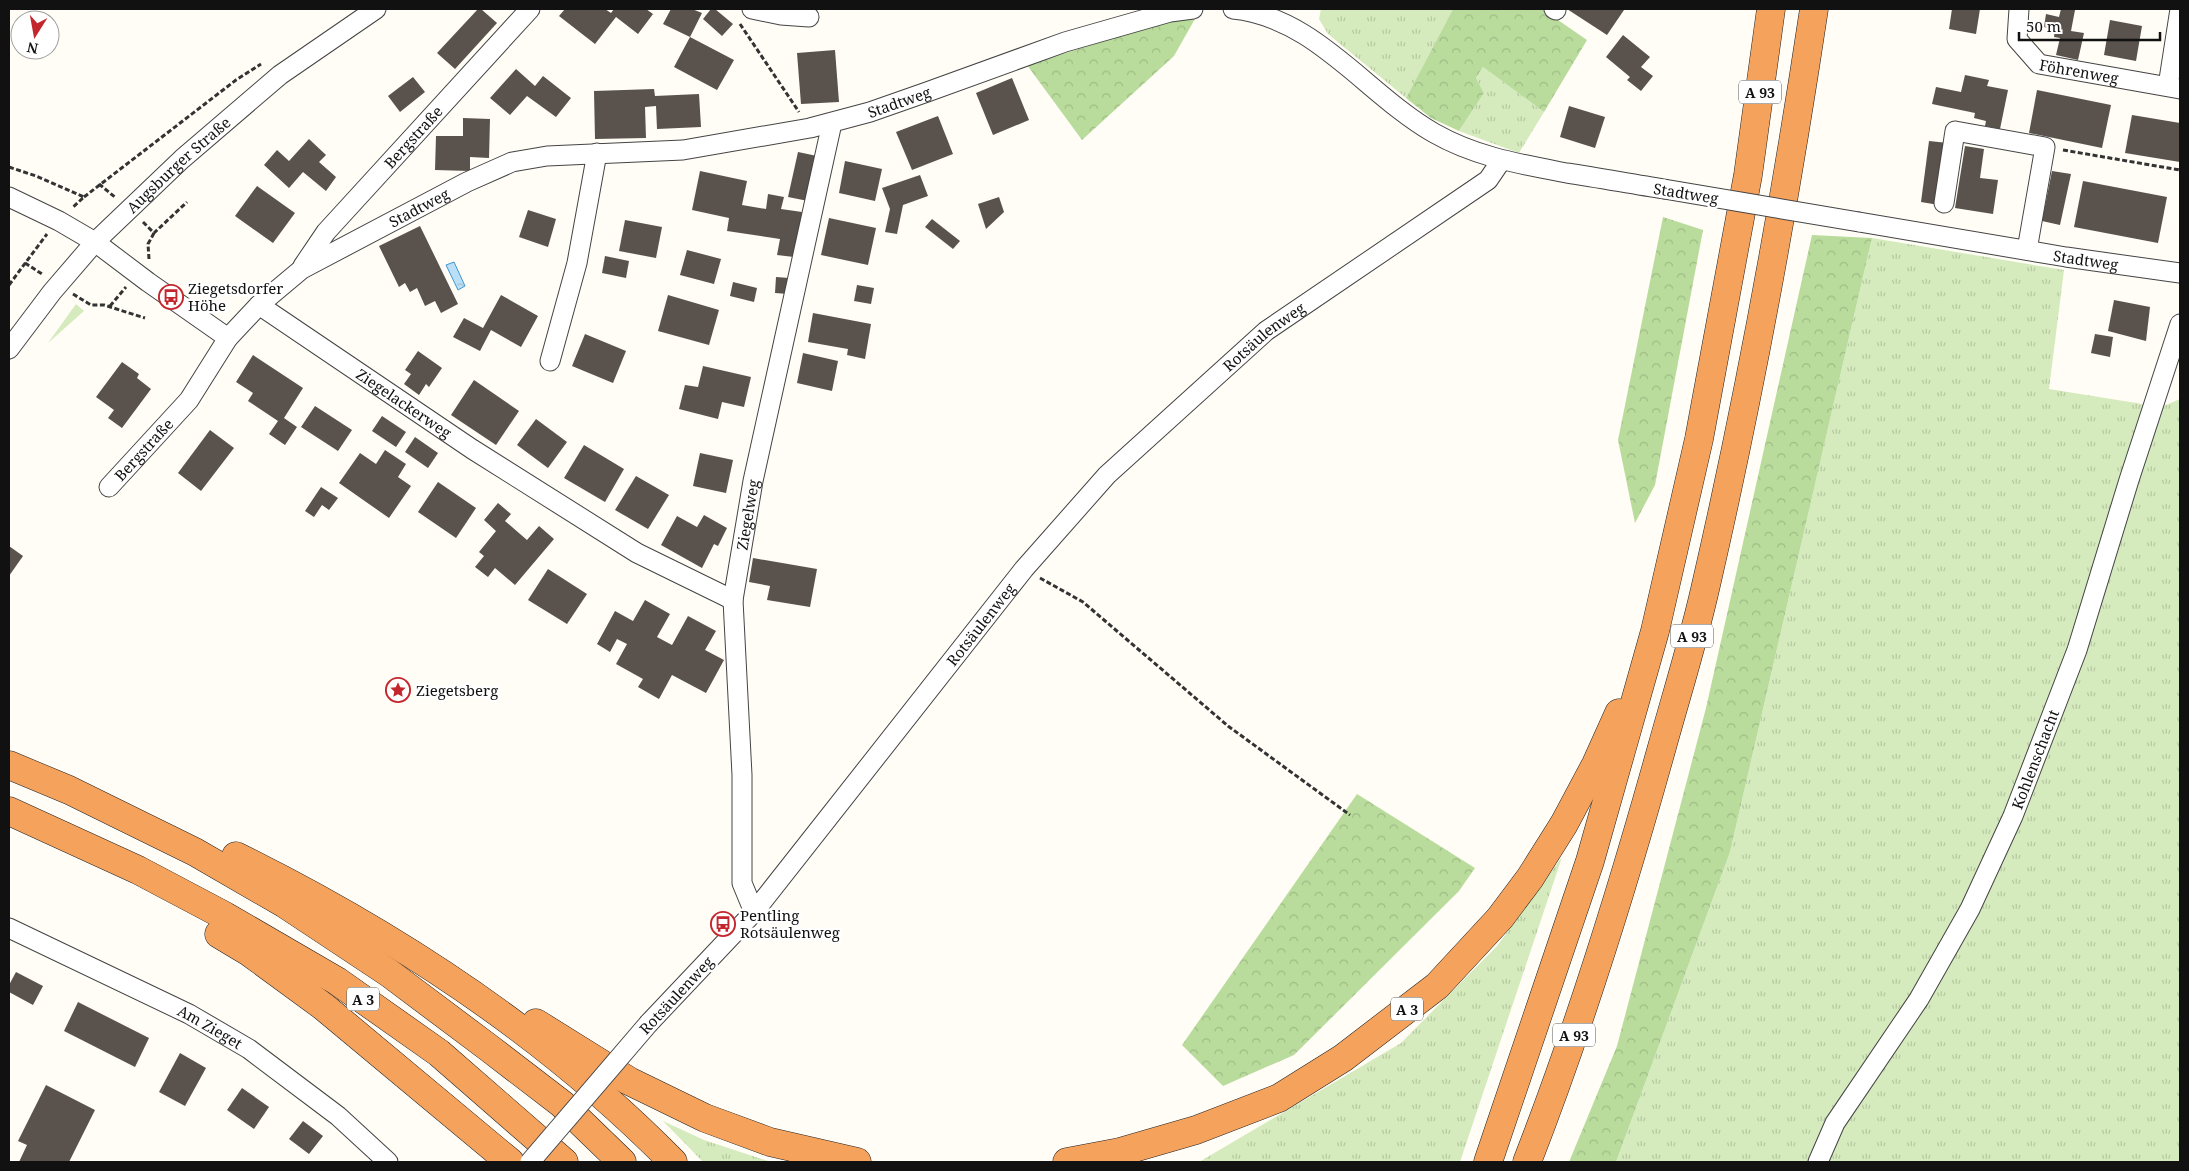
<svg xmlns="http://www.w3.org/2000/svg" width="2189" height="1171" viewBox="0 0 2189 1171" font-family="'Noto Serif',serif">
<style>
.grass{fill:url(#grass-tufts)}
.forest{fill:url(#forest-crowns)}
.water{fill:url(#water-ripples);stroke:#3f96cf}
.building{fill:#5a524d}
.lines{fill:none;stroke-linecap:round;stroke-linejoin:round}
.minor-casing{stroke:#444;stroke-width:21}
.highway-casing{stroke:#222;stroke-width:29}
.path{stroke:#333;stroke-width:3;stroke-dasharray:5 2.5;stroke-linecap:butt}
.minor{stroke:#fff;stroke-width:19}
.highway{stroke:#f5a25d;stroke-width:28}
.minor-bridge-casing{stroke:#444;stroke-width:21;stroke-linecap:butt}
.minor-bridge{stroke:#fff;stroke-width:19}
.labels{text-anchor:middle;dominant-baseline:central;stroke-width:5;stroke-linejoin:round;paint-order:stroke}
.shield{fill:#fff;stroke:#585858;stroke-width:1}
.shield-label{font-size:14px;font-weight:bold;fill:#111}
.street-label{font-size:15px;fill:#111;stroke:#fff}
.poi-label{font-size:15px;fill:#111;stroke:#fff;text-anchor:start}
</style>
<defs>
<pattern id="grass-tufts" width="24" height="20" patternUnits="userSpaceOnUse" patternTransform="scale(1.25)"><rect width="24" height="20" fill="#d5ebbd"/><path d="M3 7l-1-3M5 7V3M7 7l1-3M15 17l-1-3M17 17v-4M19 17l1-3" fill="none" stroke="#b6c8a1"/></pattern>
<pattern id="forest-crowns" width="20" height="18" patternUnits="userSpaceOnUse" patternTransform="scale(1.25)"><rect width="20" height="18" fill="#b9dc9c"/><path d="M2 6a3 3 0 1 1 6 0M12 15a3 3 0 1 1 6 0" fill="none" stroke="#9ebc85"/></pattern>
<pattern id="water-ripples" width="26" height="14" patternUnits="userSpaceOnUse" patternTransform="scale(1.25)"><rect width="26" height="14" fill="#b9e0f7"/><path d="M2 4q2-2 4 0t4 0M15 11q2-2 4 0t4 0" fill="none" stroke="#9ebfd3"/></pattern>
</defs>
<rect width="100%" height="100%" fill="#fffdf5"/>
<g class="grass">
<path d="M 1321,9 L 1453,9 L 1406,98 L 1328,34 L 1319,19 Z"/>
<path d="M 1483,67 L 1544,112 L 1519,153 L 1459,131 L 1484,93 L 1476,78 Z"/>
<path d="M 1872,238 L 2064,270 L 2049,389 L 2161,407 L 2180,399 L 2180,1162 L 1616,1162 L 1730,852 Z"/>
<path d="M 76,304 L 84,311 L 48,343 Z"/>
<path d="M 1562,857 L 1460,1162 L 1199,1162 L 1401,1043 L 1497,946 Z"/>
<path d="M 663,1121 L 704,1140 L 771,1162 L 703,1162 Z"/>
</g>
<g class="forest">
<path d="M 1453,9 L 1542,9 L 1587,40 L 1544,112 L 1483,67 L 1476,78 L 1484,93 L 1459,131 L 1431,118 L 1406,98 Z"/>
<path d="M 1196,17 L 1174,56 L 1082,140 L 1027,65 L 1159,24 Z"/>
<path d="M 1663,217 L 1703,230 L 1655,485 L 1635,523 L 1618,440 Z"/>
<path d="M 1812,235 L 1872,238 L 1730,852 L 1616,1162 L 1569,1162 L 1617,1046 L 1706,708 Z"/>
<path d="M 1357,794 L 1475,868 L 1459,891 L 1294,1055 L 1223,1086 L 1182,1045 Z"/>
</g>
<path class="water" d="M 454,262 L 465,286 L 458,290 L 446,265 Z"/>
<g class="building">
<path d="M 478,9 L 481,9 L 497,23 L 455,69 L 437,53 Z"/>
<path d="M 565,9 L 605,9 L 611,13 L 614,9 L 646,9 L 653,14 L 638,34 L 616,17 L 595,44 L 559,16 Z"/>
<path d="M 671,9 L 692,9 L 702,13 L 690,37 L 734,60 L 717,90 L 674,67 L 690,37 L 663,24 Z"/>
<path d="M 711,9 L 715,9 L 733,24 L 722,36 L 703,19 Z"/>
<path d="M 1567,9 L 1622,9 L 1624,10 L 1607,35 Z"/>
<path d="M 1952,9 L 1980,9 L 1976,34 L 1949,29 Z"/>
<path d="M 2061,9 L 2075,10 L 2071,31 L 2084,33 L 2078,60 L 2056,55 L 2060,38 L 2054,37 L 2055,29 L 2044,27 L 2046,14 L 2059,17 Z"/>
<path d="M 2110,20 L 2142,26 L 2136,61 L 2104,55 Z"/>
<path d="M 1623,35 L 1650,57 L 1641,67 L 1653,76 L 1641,91 L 1627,80 L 1630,77 L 1606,57 Z"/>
<path d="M 835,50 L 839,102 L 801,104 L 797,53 Z"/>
<path d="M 516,69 L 535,86 L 543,76 L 571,98 L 556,117 L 527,96 L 510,115 L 490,98 Z"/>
<path d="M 1965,75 L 1989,80 L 1987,86 L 2008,90 L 2000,129 L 1985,126 L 1986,121 L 1974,118 L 1975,113 L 1932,104 L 1936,87 L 1961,92 Z"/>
<path d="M 413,77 L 425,92 L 400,112 L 388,96 Z"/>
<path d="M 1012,78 L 1029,120 L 993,135 L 976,93 Z"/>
<path d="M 654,89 L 655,96 L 699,94 L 701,127 L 657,129 L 656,106 L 645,107 L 646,138 L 595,139 L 594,91 Z"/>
<path d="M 2037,90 L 2111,105 L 2102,148 L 2029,133 Z"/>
<path d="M 1569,106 L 1605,117 L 1595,148 L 1560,137 Z"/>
<path d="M 2132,115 L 2180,123 L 2180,162 L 2125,153 Z"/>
<path d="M 938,116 L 953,154 L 912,170 L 896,132 Z"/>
<path d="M 463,118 L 490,119 L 489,158 L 470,157 L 470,171 L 435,170 L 436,136 L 463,136 Z"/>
<path d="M 309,139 L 326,155 L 319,162 L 336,177 L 326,191 L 303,172 L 289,188 L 264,165 L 277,150 L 289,161 Z"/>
<path d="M 1929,141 L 1948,143 L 1939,205 L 1921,202 Z"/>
<path d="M 1965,146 L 1984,149 L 1980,178 L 1998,180 L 1993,214 L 1955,208 Z"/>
<path d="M 798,152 L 817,156 L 808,201 L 788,197 Z"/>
<path d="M 845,161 L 882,169 L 875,201 L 839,193 Z"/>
<path d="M 700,171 L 747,181 L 742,205 L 766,209 L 768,194 L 784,197 L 781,209 L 802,212 L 794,257 L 777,255 L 780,239 L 727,231 L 729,218 L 692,210 Z"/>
<path d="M 2052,171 L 2071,174 L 2060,225 L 2042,221 Z"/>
<path d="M 920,175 L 928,196 L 903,205 L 897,234 L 885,232 L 890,209 L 882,188 Z"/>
<path d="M 2083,181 L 2167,197 L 2158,243 L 2074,227 Z"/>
<path d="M 257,186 L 295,213 L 273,243 L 235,216 Z"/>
<path d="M 999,197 L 1004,212 L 986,229 L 978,204 Z"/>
<path d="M 528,210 L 556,219 L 548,247 L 519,237 Z"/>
<path d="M 829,218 L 876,228 L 868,265 L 821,255 Z"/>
<path d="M 932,219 L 960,241 L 953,249 L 925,227 Z"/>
<path d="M 625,220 L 662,227 L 656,258 L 619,251 Z"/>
<path d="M 420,226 L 458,304 L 441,313 L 435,301 L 425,306 L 417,288 L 410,292 L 405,283 L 399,287 L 379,246 Z"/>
<path d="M 687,250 L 721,259 L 714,284 L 680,275 Z"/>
<path d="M 605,256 L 629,261 L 626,278 L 602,273 Z"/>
<path d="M 776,277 L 789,278 L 788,294 L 775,293 Z"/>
<path d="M 733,282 L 757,288 L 754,302 L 730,296 Z"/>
<path d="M 857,285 L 874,288 L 871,304 L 854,301 Z"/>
<path d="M 501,295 L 538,316 L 521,347 L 491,330 L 480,351 L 453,337 L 464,318 L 483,328 Z"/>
<path d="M 668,295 L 719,310 L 709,345 L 658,331 Z"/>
<path d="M 2114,300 L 2150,307 L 2146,341 L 2108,331 Z"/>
<path d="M 813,313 L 871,324 L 865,359 L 847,355 L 848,349 L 808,342 Z"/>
<path d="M 585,334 L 626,351 L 613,383 L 572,366 Z"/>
<path d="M 2095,334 L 2113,337 L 2110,357 L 2091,353 Z"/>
<path d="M 418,351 L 442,368 L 429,387 L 426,384 L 419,395 L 404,384 L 411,374 L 405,370 Z"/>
<path d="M 803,353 L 838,361 L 832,391 L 797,383 Z"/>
<path d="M 253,355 L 303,388 L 284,418 L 297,427 L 285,445 L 269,434 L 278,421 L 248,401 L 253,393 L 236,382 Z"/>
<path d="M 122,362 L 139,374 L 137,378 L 151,389 L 122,428 L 108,418 L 114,410 L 96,397 Z"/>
<path d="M 703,366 L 751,377 L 744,407 L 722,402 L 718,419 L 679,409 L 685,385 L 698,387 Z"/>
<path d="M 474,380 L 519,411 L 496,445 L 451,415 Z"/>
<path d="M 315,406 L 352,430 L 338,451 L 301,427 Z"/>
<path d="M 382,416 L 406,432 L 396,447 L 372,431 Z"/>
<path d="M 536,419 L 567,442 L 548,468 L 517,445 Z"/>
<path d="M 210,430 L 234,448 L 201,491 L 178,473 Z"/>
<path d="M 415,437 L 438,453 L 428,468 L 405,452 Z"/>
<path d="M 584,445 L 624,469 L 605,502 L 564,478 Z"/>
<path d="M 385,450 L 406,464 L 398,477 L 411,486 L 389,518 L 339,483 L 360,453 L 376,464 Z"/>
<path d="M 700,453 L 733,460 L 726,493 L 693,486 Z"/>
<path d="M 636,476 L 669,495 L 648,529 L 615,510 Z"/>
<path d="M 438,482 L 476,508 L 456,538 L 418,512 Z"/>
<path d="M 321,487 L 338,498 L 329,510 L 322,505 L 314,517 L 305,511 Z"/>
<path d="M 498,503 L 511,514 L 505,521 L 527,540 L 539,526 L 554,539 L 515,585 L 495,568 L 488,577 L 475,567 L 484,556 L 479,552 L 496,531 L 484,520 Z"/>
<path d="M 704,515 L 727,528 L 718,546 L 714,544 L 702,568 L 661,545 L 677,516 L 697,527 Z"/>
<path d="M 9,546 L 23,556 L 9,576 Z"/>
<path d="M 753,558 L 817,569 L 810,607 L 767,600 L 770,586 L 749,582 Z"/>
<path d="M 548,569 L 587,594 L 567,624 L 528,600 Z"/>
<path d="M 645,600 L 670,614 L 657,637 L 672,645 L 688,616 L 716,631 L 705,650 L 724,660 L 706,693 L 672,675 L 659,699 L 638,687 L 643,679 L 616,664 L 627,644 L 617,639 L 610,652 L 597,644 L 615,611 L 633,621 Z"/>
<path d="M 16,972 L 43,986 L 33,1005 L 9,992 L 9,985 Z"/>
<path d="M 78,1002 L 149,1038 L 135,1067 L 64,1031 Z"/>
<path d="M 180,1053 L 206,1068 L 185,1106 L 159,1092 Z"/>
<path d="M 46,1085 L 95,1110 L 69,1162 L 19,1162 L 27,1145 L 18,1141 Z"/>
<path d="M 242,1088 L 269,1107 L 254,1129 L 227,1110 Z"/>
<path d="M 303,1121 L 323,1136 L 309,1154 L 289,1139 Z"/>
</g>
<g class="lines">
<defs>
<g id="minor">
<path d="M 752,9 L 781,15 L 809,17"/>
<path d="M 1233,9 C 1315,17 1366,94 1434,133 C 1476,157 1520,164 1567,173 C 1600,178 1632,184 1664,189"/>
<path d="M 1554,9 L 1556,10"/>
<path id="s1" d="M 2019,9 L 2017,39 L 2039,64 L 2180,89"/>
<path d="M 2168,86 L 2180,9"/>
<path d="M 9,197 L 59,221 L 95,242 L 148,282 L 228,338"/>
<path d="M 1944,203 L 1955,131 L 2045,147 L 2027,250"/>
<path id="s2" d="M 1859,222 L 2066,257 L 2180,273"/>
<path id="s3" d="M 303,266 L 326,232 L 530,9"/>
<path id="s4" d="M 259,305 L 472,449 L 637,553 L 733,600"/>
<path id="s5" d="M 9,349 L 52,292 L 95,242 L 182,159 L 280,75 L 376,9"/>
<path d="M 550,361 L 577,263 L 597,153"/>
<path id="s6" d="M 109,487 L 189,400 L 228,338 L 259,305 L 302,269 L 467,182 L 512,162 L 547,156 L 683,150 L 810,128 L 870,112 L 927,92 L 1065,42 L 1170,12 L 1193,9"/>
<path id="s7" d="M 754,912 L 742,883 L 742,775 L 733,600 L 753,481 L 832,123"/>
<path id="s8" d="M 9,928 L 189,1014 L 249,1049 L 338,1116 L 388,1162"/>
<path id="s9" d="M 649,1023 L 754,912 L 1024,569 L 1107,475 L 1266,331 L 1488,180 L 1501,161"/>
<path id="s10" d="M 1818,1162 L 1835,1123 L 1919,999 L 1970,909 L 2013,816 L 2077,650 L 2129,480 L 2180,324"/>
</g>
<g id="highway">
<path d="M 9,765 L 69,790 L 195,852 L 285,904 L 389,973 L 489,1048 L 562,1104 L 622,1162"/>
<path d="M 9,811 L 138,870 L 225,916 L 337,981 L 439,1053 L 564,1162"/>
<path d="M 236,856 C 396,935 548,1035 673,1162"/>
<path d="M 219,934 L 249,952 L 324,1007 L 510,1162"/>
<path d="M 536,1023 L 629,1081 L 705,1118 L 770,1142 L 857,1162"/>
<path d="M 1067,1162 L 1120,1152 L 1196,1130 L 1279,1098 L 1343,1058 L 1437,986 L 1500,918 L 1530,878 L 1564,824 L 1596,764 L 1619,713"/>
<path d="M 1488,1162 L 1590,861 L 1655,631 L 1699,439 L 1748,175 L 1771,9"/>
<path d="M 1527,1162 C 1580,1026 1623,887 1662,747 C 1677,693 1694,639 1706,585 C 1750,394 1785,202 1814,9"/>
</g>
</defs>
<use href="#minor" class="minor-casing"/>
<use href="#highway" class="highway-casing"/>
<g class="path">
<path d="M 740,24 L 799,112"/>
<path d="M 2063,150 L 2180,170"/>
<path d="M 9,167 L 36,176 L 84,197 L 72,208"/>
<path d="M 99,184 L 116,198"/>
<path d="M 84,197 L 236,80 L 261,64"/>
<path d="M 143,222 L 154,233 L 187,202"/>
<path d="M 149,259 L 148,244 L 154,233"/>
<path d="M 25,263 L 42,274"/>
<path d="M 9,285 L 47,234"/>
<path d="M 73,294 L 91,305 L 104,305 L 145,318"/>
<path d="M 110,306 L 126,287"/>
<path d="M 1040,578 L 1083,602 L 1228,726 L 1350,815"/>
</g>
<use href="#minor" class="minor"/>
<use href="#highway" class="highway"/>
<defs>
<g id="minor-bridge">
<path d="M 1664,189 L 1859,222"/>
<path d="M 530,1162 L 649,1023"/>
</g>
</defs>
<use href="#minor-bridge" class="minor-bridge-casing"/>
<use href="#minor-bridge" class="minor-bridge"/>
</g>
<defs>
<symbol id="bus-ring" viewBox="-11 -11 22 22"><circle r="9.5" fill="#fff" stroke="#c4262e" stroke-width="1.5"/><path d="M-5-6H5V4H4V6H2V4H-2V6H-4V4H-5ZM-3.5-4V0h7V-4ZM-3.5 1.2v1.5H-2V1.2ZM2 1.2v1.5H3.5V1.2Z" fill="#c4262e"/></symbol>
<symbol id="sight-ring" viewBox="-11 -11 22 22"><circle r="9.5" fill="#fff" stroke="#c4262e" stroke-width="1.5"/><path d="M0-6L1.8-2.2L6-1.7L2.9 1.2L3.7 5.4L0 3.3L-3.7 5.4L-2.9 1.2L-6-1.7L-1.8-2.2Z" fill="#c4262e"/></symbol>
</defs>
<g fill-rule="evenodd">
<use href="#bus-ring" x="157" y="283" width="28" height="28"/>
<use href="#sight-ring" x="384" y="676" width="28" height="28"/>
<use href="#bus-ring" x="709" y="910" width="28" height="28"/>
</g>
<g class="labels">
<g class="shield">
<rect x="1739" y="80.5" width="42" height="23" rx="4"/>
<rect x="1671" y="624.5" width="42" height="23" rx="4"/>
<rect x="347" y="987.5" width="32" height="23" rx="4"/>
<rect x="1391" y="997.5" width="32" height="23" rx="4"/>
<rect x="1553" y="1023.5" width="42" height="23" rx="4"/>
</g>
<g class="shield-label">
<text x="1760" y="92">A 93</text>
<text x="1692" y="636">A 93</text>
<text x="363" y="999">A 3</text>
<text x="1407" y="1009">A 3</text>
<text x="1574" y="1035">A 93</text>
</g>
<g class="street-label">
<text stroke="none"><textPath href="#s1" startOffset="104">Föhrenweg</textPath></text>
<text stroke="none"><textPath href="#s6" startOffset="922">Stadtweg</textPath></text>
<text stroke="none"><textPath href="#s3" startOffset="170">Bergstraße</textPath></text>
<text stroke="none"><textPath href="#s5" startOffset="251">Augsburger Straße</textPath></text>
<text transform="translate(1686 193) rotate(9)">Stadtweg</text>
<text stroke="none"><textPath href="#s6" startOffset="425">Stadtweg</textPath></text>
<text stroke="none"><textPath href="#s2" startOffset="230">Stadtweg</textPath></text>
<text stroke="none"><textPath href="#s9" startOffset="924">Rotsäulenweg</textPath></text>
<text stroke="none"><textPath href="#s4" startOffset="175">Ziegelackerweg</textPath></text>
<text stroke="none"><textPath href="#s6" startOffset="51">Bergstraße</textPath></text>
<text stroke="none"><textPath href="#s7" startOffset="401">Ziegelweg</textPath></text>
<text stroke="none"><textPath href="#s9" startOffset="519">Rotsäulenweg</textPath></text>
<text stroke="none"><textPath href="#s10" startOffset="459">Kohlenschacht</textPath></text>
<text transform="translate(676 995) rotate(-47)">Rotsäulenweg</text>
<text stroke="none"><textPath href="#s8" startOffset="224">Am Zieget</textPath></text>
</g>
<g class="poi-label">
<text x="188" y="288">Ziegetsdorfer<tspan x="188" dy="17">Höhe</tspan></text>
<text x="416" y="690">Ziegetsberg</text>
<text x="740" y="915">Pentling<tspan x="740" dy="17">Rotsäulenweg</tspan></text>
</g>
</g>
<rect width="2189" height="1171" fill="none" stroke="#111111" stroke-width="20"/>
<g transform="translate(35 35) rotate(191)"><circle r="24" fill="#ffffff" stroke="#a0a0a0"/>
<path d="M0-4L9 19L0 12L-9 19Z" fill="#c4262e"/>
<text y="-8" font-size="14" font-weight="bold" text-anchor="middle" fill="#111111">N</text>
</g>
<path d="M2019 32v8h141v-8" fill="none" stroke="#111111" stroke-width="2.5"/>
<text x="2026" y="32" font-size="15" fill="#111111" stroke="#ffffff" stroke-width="4" paint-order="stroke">50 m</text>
</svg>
